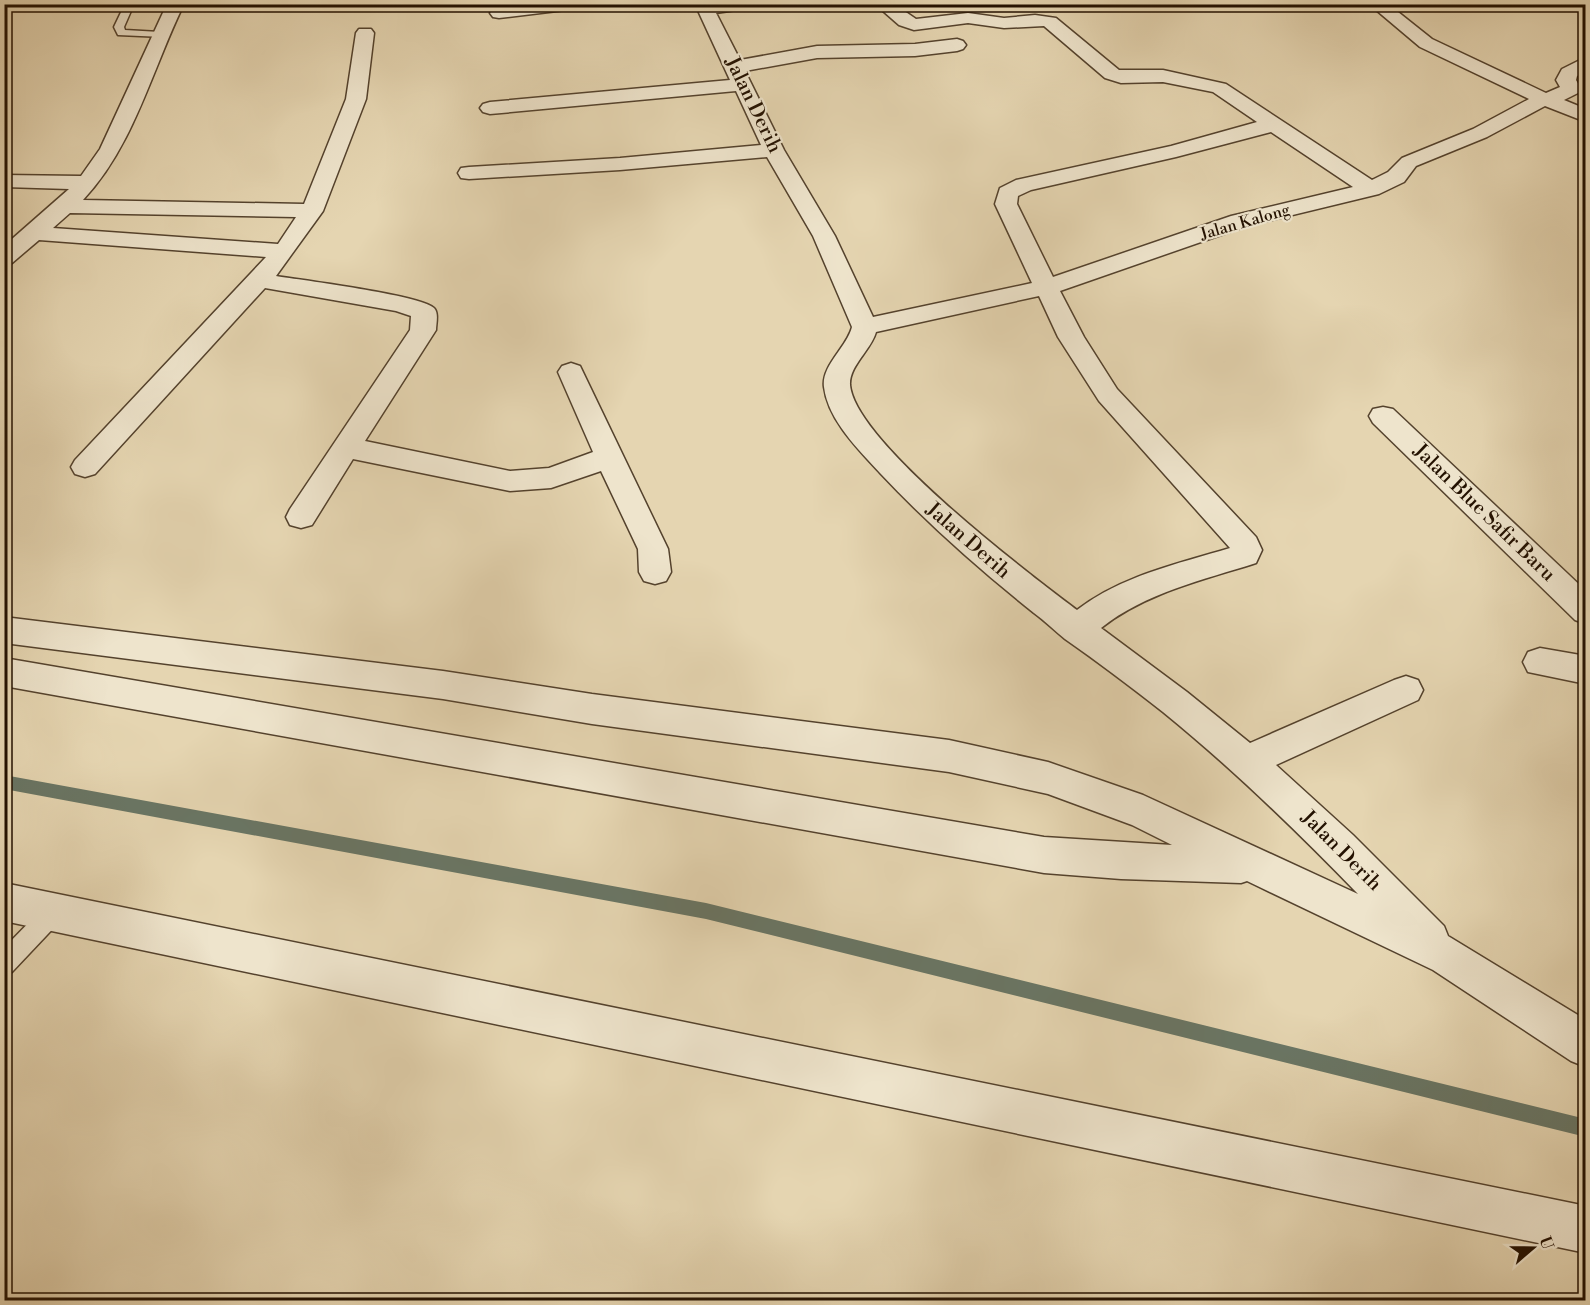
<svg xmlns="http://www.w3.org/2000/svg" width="1590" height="1305" viewBox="0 0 1590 1305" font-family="'Libre Bodoni',serif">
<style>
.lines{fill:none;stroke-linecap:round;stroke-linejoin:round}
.stream{fill:#697665;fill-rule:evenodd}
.lane-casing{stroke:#54422d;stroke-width:3}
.street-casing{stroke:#54422d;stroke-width:3}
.lane{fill:#eee4cc;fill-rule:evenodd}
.street{fill:#eee4cc;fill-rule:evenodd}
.labels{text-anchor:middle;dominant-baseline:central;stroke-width:4.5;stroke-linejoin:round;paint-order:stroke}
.far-street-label{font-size:16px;fill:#231101;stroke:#eee4cc}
.street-label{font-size:20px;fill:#231101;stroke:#eee4cc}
</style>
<rect width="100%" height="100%" fill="#e5d5b1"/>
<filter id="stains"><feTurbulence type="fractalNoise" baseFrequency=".00333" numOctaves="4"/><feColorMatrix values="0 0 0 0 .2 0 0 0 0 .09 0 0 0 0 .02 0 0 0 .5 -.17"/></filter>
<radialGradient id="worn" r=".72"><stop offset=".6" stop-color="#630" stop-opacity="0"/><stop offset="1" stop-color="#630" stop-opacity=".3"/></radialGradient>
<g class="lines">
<path class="stream" d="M 4,775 L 706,903 L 1586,1119 L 1586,1137 L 706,919 L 4,789 Z"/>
<defs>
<g id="lane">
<path d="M 125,4 L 134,4 L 124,27 L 125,30 L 160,32 L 163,33 L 163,37 L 118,35 L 114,27 Z"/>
<path d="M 55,900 L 63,904 L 66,911 L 63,918 L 12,972 L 4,975 L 4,948 L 47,904 Z"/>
</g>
<g id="street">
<path d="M 167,4 L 184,4 C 152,69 134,146 83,200 L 304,204 L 346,99 L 356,33 L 359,29 L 371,29 L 374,33 L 366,99 L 323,211 L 276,276 C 301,280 420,295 434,308 C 439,313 436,324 436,330 L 365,441 L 510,471 L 549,468 L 593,452 L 558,372 L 562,366 L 571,363 L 580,366 L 668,549 L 671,572 L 666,581 L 655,584 L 644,581 L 639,572 L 638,549 L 601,471 L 551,488 L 510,491 L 353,459 L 312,525 L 301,528 L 290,525 L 286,517 L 290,509 L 410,330 L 411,316 L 396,311 L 265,288 L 95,474 L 85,477 L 75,474 L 71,467 L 75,460 L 266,257 L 39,240 L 12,263 L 4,265 L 4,246 L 69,189 L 4,187 L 4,175 L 81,176 L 100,149 ZM 70,213 L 296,217 L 278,244 L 53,228 Z"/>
<path d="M 526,4 L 582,4 L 574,9 L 499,18 L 493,17 L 490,13 L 493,9 Z"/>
<path d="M 695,4 L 751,4 L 743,9 L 716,13 L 740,60 L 817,46 L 915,44 L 957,39 L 963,41 L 966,45 L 963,49 L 957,51 L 915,56 L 817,58 L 745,71 L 784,150 L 835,236 L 873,317 L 1032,283 L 995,204 L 1000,188 L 1016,180 L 1171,146 L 1257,122 L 1213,92 L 1163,82 L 1121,83 L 1105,78 L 1044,26 L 1004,28 L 968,23 L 914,30 L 899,25 L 875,4 L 894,4 L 916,19 L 968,13 L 1004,18 L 1035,15 L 1056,18 L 1119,70 L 1163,70 L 1226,84 L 1372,180 L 1388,172 L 1402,158 L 1473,129 L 1529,99 L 1420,47 L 1369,4 L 1388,4 L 1432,39 L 1546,93 L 1560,87 L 1556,80 L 1562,69 L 1586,57 L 1586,71 L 1577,76 L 1576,80 L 1581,89 L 1578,93 L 1564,100 L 1586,109 L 1586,122 L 1545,106 L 1487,137 L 1416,166 L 1404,182 L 1379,194 L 1247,226 L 1060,291 L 1084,337 L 1117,389 L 1256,537 L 1262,550 L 1256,563 C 1203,580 1145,593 1101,628 L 1187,692 L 1250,743 L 1394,680 L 1406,676 L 1418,680 L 1423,690 L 1418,700 L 1276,765 L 1353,835 L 1444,926 L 1448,936 L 1586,1020 L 1586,1067 L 1571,1061 L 1433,970 L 1247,881 L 1241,883 L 1121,879 L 1044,873 L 4,686 L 4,658 L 1044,837 L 1172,845 L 1132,825 L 1048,794 L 949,772 L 592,724 L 443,699 L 4,643 L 4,617 L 443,671 L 592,694 L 949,740 L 1048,762 L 1143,795 L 1358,894 C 1296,830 1232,768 1163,712 C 1131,687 1098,662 1065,639 C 1055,631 1045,621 1034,613 C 980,570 928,524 880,473 C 859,450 828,420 824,387 C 821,366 847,347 852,327 L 813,236 L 767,157 L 620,170 L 469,179 L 461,178 L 458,173 L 461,168 L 469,167 L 620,158 L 761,145 L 736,91 L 490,114 L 483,112 L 480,108 L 483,104 L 490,102 L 730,80 ZM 1271,132 L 1353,187 L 1231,216 L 1053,277 L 1017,204 L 1018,196 L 1031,190 L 1176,157 ZM 1039,296 L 1058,337 L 1099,401 L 1230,548 C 1177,564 1121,576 1077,610 C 1029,574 855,442 850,385 C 849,366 871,350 876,332 Z"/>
<path d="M 1383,407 L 1393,409 L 1586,591 L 1586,624 L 1575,620 L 1373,423 L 1369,416 L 1373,409 Z"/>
<path d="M 1540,648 L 1586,656 L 1586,684 L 1528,672 L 1523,662 L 1528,652 Z"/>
<path d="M 4,883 L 1586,1206 L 1586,1253 L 4,921 Z"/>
</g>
</defs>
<use href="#lane" class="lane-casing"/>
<use href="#street" class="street-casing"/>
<use href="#lane" class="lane"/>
<use href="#street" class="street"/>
</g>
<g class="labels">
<g class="far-street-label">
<text transform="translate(1245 222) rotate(-16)">Jalan Kalong</text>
</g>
<g class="street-label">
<text transform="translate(753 105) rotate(64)">Jalan Derih</text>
<text transform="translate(1484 513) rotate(44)">Jalan Blue Safir Baru</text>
<text transform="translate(968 541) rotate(41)">Jalan Derih</text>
<text transform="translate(1341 851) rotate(45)">Jalan Derih</text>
</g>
</g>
<rect width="1590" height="1305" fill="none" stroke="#e5d5b1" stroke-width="24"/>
<rect x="6" y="6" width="1578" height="1293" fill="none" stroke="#231101" stroke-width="3"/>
<rect x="12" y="12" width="1566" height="1281" fill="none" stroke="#231101" stroke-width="1.5"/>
<g transform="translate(1533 1248) rotate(70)" stroke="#eee4cc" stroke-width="4.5" paint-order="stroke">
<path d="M0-4.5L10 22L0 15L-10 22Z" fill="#231101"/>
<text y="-9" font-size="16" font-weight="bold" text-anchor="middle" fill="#231101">U</text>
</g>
<rect width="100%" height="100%" filter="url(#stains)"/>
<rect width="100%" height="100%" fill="url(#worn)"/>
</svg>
